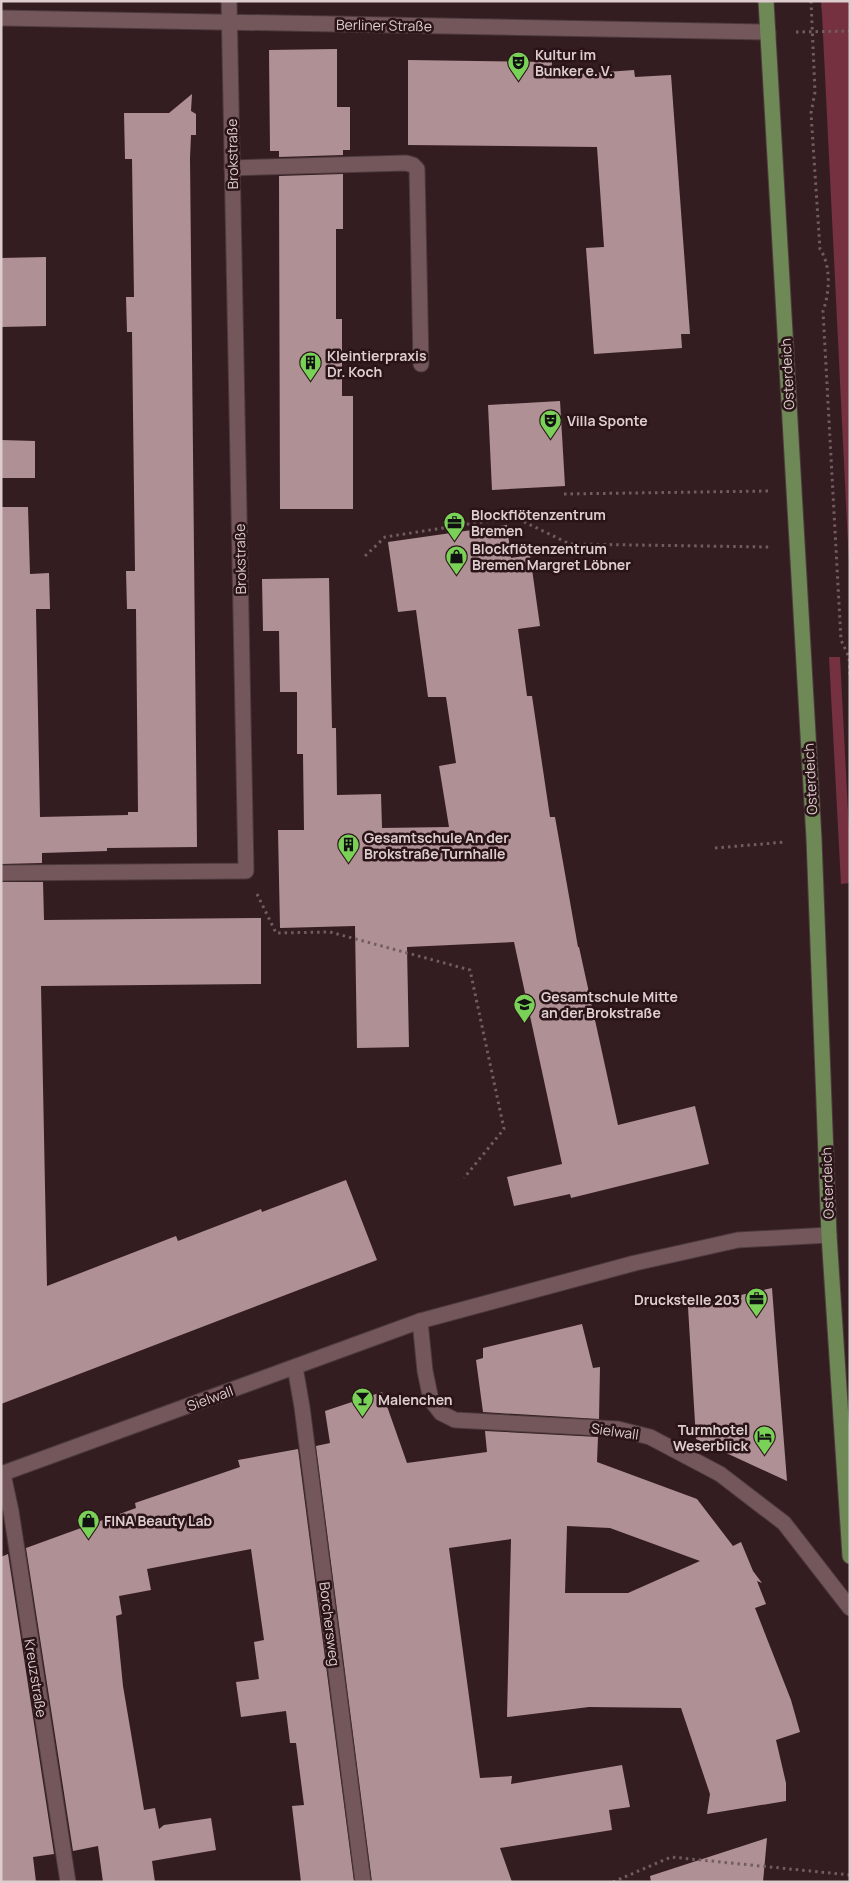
<svg xmlns="http://www.w3.org/2000/svg" width="851" height="1883" viewBox="0 0 851 1883" font-family="Manrope,sans-serif">
<style>
.green{fill:#753140}
.building{fill:#af9195;fill-rule:evenodd}
.lines{fill:none;stroke-linecap:round;stroke-linejoin:round}
.minor-casing{stroke:#4d3a3e;stroke-width:17}
.major-casing{stroke:#4d3a3e;stroke-width:17}
.path{stroke:#715c60;stroke-width:3;stroke-dasharray:2.5 4;stroke-linecap:butt}
.minor{stroke:#73575b;stroke-width:15}
.major{stroke:#6e8856;stroke-width:15}
.labels{text-anchor:middle;dominant-baseline:central;stroke-width:5;stroke-linejoin:round;paint-order:stroke}
.street-label{font-size:14px;fill:#ddcdcf;stroke:#2a1418}
.poi-label{font-size:14px;font-weight:bold;fill:#ddcdcf;stroke:#2a1418;text-anchor:start}
</style>
<rect width="100%" height="100%" fill="#341d21"/>
<g class="green">
<path d="M 821,1 L 850,1 L 850,585 L 822,14 Z"/>
<path d="M 829,657 L 840,657 L 850,850 L 850,883 L 841,884 Z"/>
</g>
<g class="building">
<path d="M 337,49 L 337,107 L 350,107 L 350,150 L 343,150 L 343,155 L 279,157 L 279,151 L 270,151 L 269,50 Z"/>
<path d="M 408,60 L 552,62 L 551,76 L 634,70 L 635,77 L 671,75 L 690,334 L 681,334 L 682,348 L 594,354 L 586,248 L 604,247 L 597,147 L 408,145 Z"/>
<path d="M 192,94 L 191,111 L 196,114 L 196,135 L 191,135 L 190,158 L 197,847 L 107,848 L 107,851 L 42,853 L 42,863 L 1,864 L 1,507 L 28,507 L 30,574 L 49,573 L 50,609 L 36,609 L 40,817 L 128,815 L 128,812 L 138,812 L 136,609 L 127,609 L 126,571 L 135,571 L 132,332 L 127,332 L 126,297 L 134,297 L 132,159 L 125,159 L 124,113 L 169,113 Z"/>
<path d="M 343,174 L 343,229 L 336,229 L 336,319 L 342,319 L 342,396 L 353,396 L 353,509 L 280,509 L 279,176 Z"/>
<path d="M 46,257 L 46,326 L 1,327 L 1,258 Z"/>
<path d="M 560,401 L 565,486 L 492,490 L 488,405 Z"/>
<path d="M 1,440 L 35,441 L 35,478 L 1,478 Z"/>
<path d="M 507,525 L 511,558 L 530,555 L 540,626 L 518,629 L 527,696 L 532,696 L 550,817 L 555,817 L 578,947 L 579,947 L 618,1125 L 695,1106 L 709,1164 L 571,1198 L 570,1194 L 514,1206 L 507,1177 L 562,1164 L 514,942 L 407,947 L 409,1047 L 357,1048 L 355,926 L 280,928 L 278,830 L 304,830 L 303,754 L 297,754 L 297,692 L 280,692 L 279,631 L 263,631 L 262,579 L 329,578 L 332,728 L 336,728 L 337,795 L 381,794 L 382,828 L 449,827 L 439,766 L 456,763 L 446,697 L 428,697 L 416,610 L 398,612 L 388,542 Z"/>
<path d="M 1,882 L 43,882 L 44,920 L 261,918 L 261,984 L 41,986 L 47,1286 L 176,1236 L 178,1241 L 261,1209 L 262,1212 L 346,1180 L 377,1260 L 1,1404 Z"/>
<path d="M 772,1288 L 776,1341 L 787,1481 L 696,1439 L 688,1307 Z"/>
<path d="M 582,1324 L 593,1368 L 600,1367 L 599,1419 L 483,1412 L 476,1360 L 483,1358 L 483,1348 Z"/>
<path d="M 382,1392 L 407,1463 L 487,1452 L 485,1431 L 598,1437 L 597,1462 L 697,1499 L 733,1546 L 741,1542 L 753,1571 L 762,1583 L 757,1581 L 766,1604 L 755,1608 L 791,1700 L 800,1732 L 776,1740 L 786,1783 L 786,1801 L 707,1814 L 710,1794 L 681,1708 L 589,1707 L 507,1717 L 511,1539 L 449,1548 L 480,1778 L 512,1776 L 511,1784 L 622,1765 L 630,1807 L 609,1810 L 612,1830 L 500,1848 L 512,1882 L 372,1882 L 316,1446 L 330,1443 L 325,1411 ZM 567,1526 L 610,1528 L 700,1561 L 628,1593 L 565,1593 Z"/>
<path d="M 298,1449 L 354,1882 L 301,1882 L 292,1806 L 304,1805 L 296,1743 L 290,1743 L 286,1711 L 241,1717 L 236,1682 L 259,1679 L 254,1642 L 264,1640 L 251,1549 L 147,1569 L 151,1590 L 119,1596 L 122,1614 L 116,1616 L 123,1686 L 144,1810 L 155,1808 L 159,1829 L 164,1825 L 211,1818 L 216,1850 L 152,1861 L 155,1882 L 103,1882 L 98,1846 L 73,1851 L 26,1548 L 136,1508 L 135,1503 L 240,1467 L 238,1460 Z"/>
<path d="M 8,1554 L 54,1854 L 33,1857 L 36,1882 L 1,1882 L 1,1557 Z"/>
<path d="M 767,1838 L 763,1882 L 651,1882 L 650,1876 Z"/>
</g>
<g class="lines">
<defs>
<g id="minor">
<path d="M 1,18 L 768,32"/>
<path d="M 232,168 L 406,163 L 413,165 L 417,169 L 421,364"/>
<path d="M 1,873 L 246,871 L 229,1"/>
<path d="M 420,1321 L 425,1371 L 431,1400 L 441,1413 L 455,1420 L 618,1429 L 650,1437 L 720,1474 L 784,1523 L 850,1608"/>
<path d="M 295,1367 L 302,1407 L 363,1882"/>
<path d="M 1,1474 L 420,1321 L 635,1263 L 738,1240 L 829,1235"/>
<path d="M 3,1474 L 11,1511 L 68,1882"/>
</g>
<path id="major" d="M 766,1 L 814,839 L 829,1235 L 850,1556"/>
</defs>
<use href="#minor" class="minor-casing"/>
<use href="#major" class="major-casing"/>
<g class="path">
<path d="M 811,1 L 815,92 L 811,113 L 820,249 C 831,265 830,292 823,311 L 841,640 L 849,657 L 850,678"/>
<path d="M 796,32 L 850,31"/>
<path d="M 564,494 L 768,491"/>
<path d="M 365,556 L 385,537 L 514,517 L 570,544 L 769,547"/>
<path d="M 715,848 L 786,842"/>
<path d="M 257,894 L 276,933 L 330,932 L 470,970 L 504,1129 L 464,1178"/>
<path d="M 613,1882 L 671,1857 L 850,1875"/>
</g>
<use href="#minor" class="minor"/>
<use href="#major" class="major"/>
</g>
<defs>
<symbol id="theatre-pin" viewBox="-11 -11 22 30"><path d="M0 17L-7.5 6A9.5 9.5 0 1 1 7.5 6Z" fill="#7ad157" stroke="#2a1418"/><path d="M-5-5.5Q0-4 5-5.5V0Q5 5 0 6Q-5 5-5 0ZM-3.3-2.5H-1v1.5H-3.3ZM1-2.5H3.3v1.5H1ZM-2.8 1Q0 5.5 2.8 1Z" fill="#111"/></symbol>
<symbol id="building-pin" viewBox="-11 -11 22 30"><path d="M0 17L-7.5 6A9.5 9.5 0 1 1 7.5 6Z" fill="#7ad157" stroke="#2a1418"/><path d="M-4-6H4V6H1V3H-1V6H-4ZM-2.5-4.3h1.7v1.8h-1.7ZM.8-4.3h1.7v1.8H.8ZM-2.5-1h1.7V.8h-1.7ZM.8-1h1.7V.8H.8Z" fill="#111"/></symbol>
<symbol id="office-pin" viewBox="-11 -11 22 30"><path d="M0 17L-7.5 6A9.5 9.5 0 1 1 7.5 6Z" fill="#7ad157" stroke="#2a1418"/><path d="M-6-3h4V-5.5h4V-3h4V5H-6ZM-1-4.5V-3h2v-1.5ZM-6 0V1H6V0Z" fill="#111"/></symbol>
<symbol id="shop-pin" viewBox="-11 -11 22 30"><path d="M0 17L-7.5 6A9.5 9.5 0 1 1 7.5 6Z" fill="#7ad157" stroke="#2a1418"/><path d="M-5-2.5h2.3a2.7 3.5 0 0 1 5.4 0H5L5.5 6h-11ZM-1.5-2.5h3a1.5 2.3 0 0 0-3 0Z" fill="#111"/></symbol>
<symbol id="school-pin" viewBox="-11 -11 22 30"><path d="M0 17L-7.5 6A9.5 9.5 0 1 1 7.5 6Z" fill="#7ad157" stroke="#2a1418"/><path d="M0-5L7-2L0 1L-7-2ZM-4 1L0 2.5L4 1V4Q0 6-4 4Z" fill="#111"/></symbol>
<symbol id="bar-pin" viewBox="-11 -11 22 30"><path d="M0 17L-7.5 6A9.5 9.5 0 1 1 7.5 6Z" fill="#7ad157" stroke="#2a1418"/><path d="M-6-5H6L.8 .8V4.5H3.5V6h-7V4.5H-.8V.8Z" fill="#111"/></symbol>
<symbol id="hotel-pin" viewBox="-11 -11 22 30"><path d="M0 17L-7.5 6A9.5 9.5 0 1 1 7.5 6Z" fill="#7ad157" stroke="#2a1418"/><path d="M-6-4.5h1.5V1H6V5H4.5V3h-9V5H-6ZM-4 0a1.8 1.8 0 1 1 3.6 0ZM.5 0V-2.5h3Q6-2.5 6 0Z" fill="#111"/></symbol>
</defs>
<g fill-rule="evenodd">
<use href="#theatre-pin" x="506" y="50" width="25" height="34"/>
<use href="#building-pin" x="298" y="350" width="25" height="34"/>
<use href="#theatre-pin" x="538" y="408" width="25" height="34"/>
<use href="#office-pin" x="442" y="510" width="25" height="34"/>
<use href="#shop-pin" x="444" y="544" width="25" height="34"/>
<use href="#building-pin" x="336" y="832" width="25" height="34"/>
<use href="#school-pin" x="512" y="992" width="25" height="34"/>
<use href="#office-pin" x="744" y="1286" width="25" height="34"/>
<use href="#bar-pin" x="350" y="1386" width="25" height="34"/>
<use href="#hotel-pin" x="752" y="1424" width="25" height="34"/>
<use href="#shop-pin" x="76" y="1508" width="25" height="34"/>
</g>
<g class="labels">
<g class="street-label">
<text transform="translate(384 25) rotate(1)">Berliner Straße</text>
<text transform="translate(232 154) rotate(-91)">Brokstraße</text>
<text transform="translate(787 374) rotate(-93)">Osterdeich</text>
<text transform="translate(240 559) rotate(-91)">Brokstraße</text>
<text transform="translate(810 779) rotate(-93)">Osterdeich</text>
<text transform="translate(827 1183) rotate(-92)">Osterdeich</text>
<text transform="translate(210 1398) rotate(-20)">Sielwall</text>
<text transform="translate(615 1431) rotate(8)">Sielwall</text>
<text transform="translate(330 1624) rotate(83)">Borchersweg</text>
<text transform="translate(36 1678) rotate(81)">Kreuzstraße</text>
</g>
<g class="poi-label">
<text x="535" y="54">Kultur im<tspan x="535" dy="16">Bunker e. V.</tspan></text>
<text x="327" y="355">Kleintierpraxis<tspan x="327" dy="16">Dr. Koch</tspan></text>
<text x="567" y="420">Villa Sponte</text>
<text x="471" y="514">Blockflötenzentrum<tspan x="471" dy="16">Bremen</tspan></text>
<text x="472" y="548">Blockflötenzentrum<tspan x="472" dy="16">Bremen Margret Löbner</tspan></text>
<text x="364" y="837">Gesamtschule An der<tspan x="364" dy="16">Brokstraße Turnhalle</tspan></text>
<text x="541" y="996">Gesamtschule Mitte<tspan x="541" dy="16">an der Brokstraße</tspan></text>
<text x="740" y="1299" text-anchor="end">Druckstelle 203</text>
<text x="378" y="1399">Malenchen</text>
<text x="748" y="1429" text-anchor="end">Turmhotel<tspan x="748" dy="16">Weserblick</tspan></text>
<text x="104" y="1520">FINA Beauty Lab</text>
</g>
</g>
<rect width="851" height="1883" fill="none" stroke="#ddcdcf" stroke-width="5"/>
</svg>
